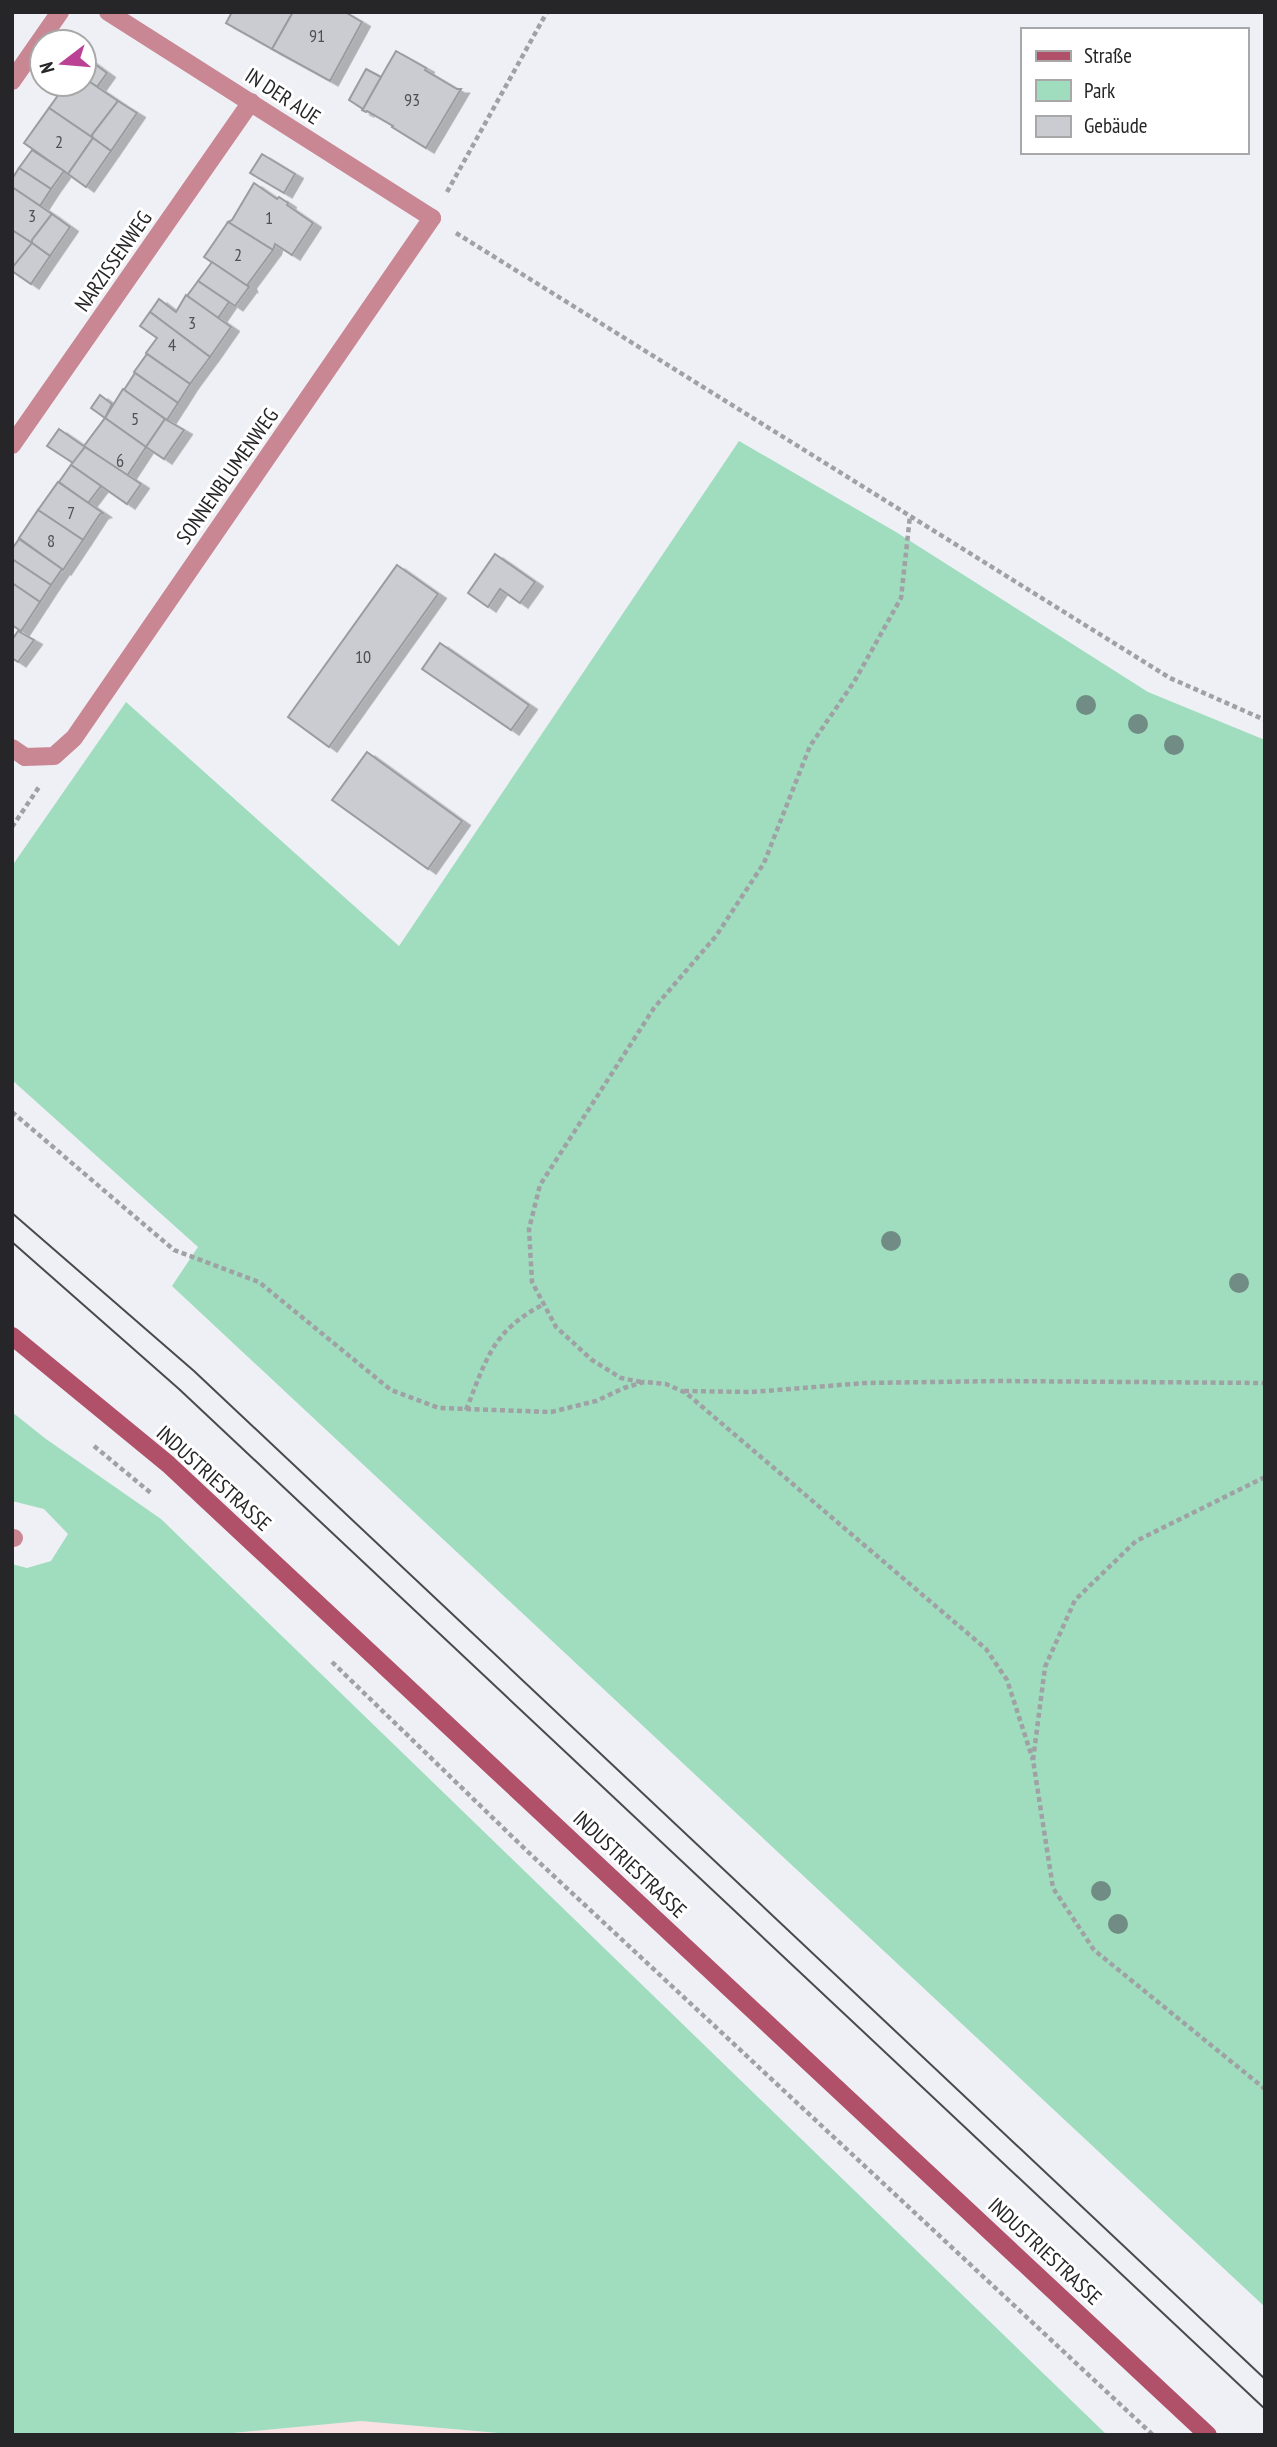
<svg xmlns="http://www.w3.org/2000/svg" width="1277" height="2447" viewBox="0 0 1277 2447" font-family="'PT Sans Narrow',sans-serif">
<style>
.industrial{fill:#fadfe3}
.green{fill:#9fddbe}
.building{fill:#cbccd1;stroke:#9b9ca0;stroke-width:2;filter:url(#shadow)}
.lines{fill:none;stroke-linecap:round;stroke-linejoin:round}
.path{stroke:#a0a1a5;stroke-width:4.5;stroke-dasharray:5 3.5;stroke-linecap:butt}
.service{stroke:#c98794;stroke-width:18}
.minor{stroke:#c98794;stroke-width:18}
.secondary{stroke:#b05169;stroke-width:18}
.tram{stroke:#4a4a4c;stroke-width:2}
.tree{fill:#708c84}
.labels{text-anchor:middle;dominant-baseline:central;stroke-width:6;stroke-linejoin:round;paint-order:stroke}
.number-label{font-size:18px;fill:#4f5052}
.street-label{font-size:21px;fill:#262628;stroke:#fff}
</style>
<defs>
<filter id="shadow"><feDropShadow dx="8" dy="4.5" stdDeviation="0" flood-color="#0004"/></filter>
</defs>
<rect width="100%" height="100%" fill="#eff0f5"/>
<path class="industrial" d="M 361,2421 L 520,2435 L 212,2435 Z"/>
<g class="green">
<path d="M 739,441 L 896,532 L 1148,692 L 1265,740 L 1265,2307 L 172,1286 L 198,1247 L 12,1080 L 12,866 L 126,702 L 399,946 Z"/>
<path d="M 12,1412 L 46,1439 L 161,1519 L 1107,2435 L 520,2435 L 361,2421 L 212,2435 L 12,2435 L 12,1564 L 27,1568 L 51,1561 L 68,1534 L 44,1509 L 12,1501 Z"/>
</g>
<g class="building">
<path d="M 232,12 L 293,12 L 272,49 L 226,23 Z"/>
<path d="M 293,12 L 345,12 L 362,22 L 330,81 L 272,49 Z"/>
<path d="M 396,51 L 426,68 L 425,70 L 457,89 L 461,89 L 426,148 L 392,127 L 393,126 L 367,111 L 366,112 L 362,110 Z"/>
<path d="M 84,56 L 107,73 L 97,87 L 84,78 Z"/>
<path d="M 366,69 L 381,77 L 363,109 L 349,100 Z"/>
<path d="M 84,78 L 118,101 L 92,135 L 93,138 L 49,108 L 66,84 L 84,84 Z"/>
<path d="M 118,101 L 137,113 L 111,151 L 93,138 L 92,135 Z"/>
<path d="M 49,108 L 93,138 L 68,174 L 24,143 Z"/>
<path d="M 93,138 L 111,151 L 86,187 L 68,174 Z"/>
<path d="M 32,150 L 64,171 L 51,189 L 19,168 Z"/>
<path d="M 262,154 L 295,174 L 284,193 L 250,173 Z"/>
<path d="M 19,168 L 51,189 L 40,206 L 12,187 L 12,179 Z"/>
<path d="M 254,183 L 277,199 L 279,197 L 288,203 L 287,205 L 313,223 L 292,255 L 275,244 L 273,250 L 228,222 L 232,220 Z"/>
<path d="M 12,187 L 52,214 L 32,240 L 32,243 L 12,230 Z"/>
<path d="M 52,214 L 70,227 L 50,256 L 32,243 L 32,240 Z"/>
<path d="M 228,222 L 273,250 L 248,284 L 249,287 L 204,257 Z"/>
<path d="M 12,230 L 32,243 L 12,271 Z"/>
<path d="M 32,243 L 50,256 L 31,284 L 12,271 L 12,268 Z"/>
<path d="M 212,262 L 249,287 L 235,306 L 198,281 Z"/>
<path d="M 198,281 L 229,302 L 218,318 L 187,296 Z"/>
<path d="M 186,295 L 231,327 L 210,357 L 150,312 L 159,299 L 176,312 Z"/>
<path d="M 150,312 L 210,357 L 190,384 L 146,353 L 157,338 L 140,326 Z"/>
<path d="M 147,354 L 190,384 L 178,403 L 134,372 Z"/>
<path d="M 135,373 L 178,403 L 167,420 L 124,390 Z"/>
<path d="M 123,389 L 165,419 L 146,447 L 105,418 Z"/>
<path d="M 100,395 L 112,404 L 105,418 L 91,408 Z"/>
<path d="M 105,418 L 146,447 L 127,476 L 84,446 Z"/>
<path d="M 165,419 L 184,430 L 164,459 L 146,447 Z"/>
<path d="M 59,429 L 85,447 L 73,463 L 47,446 Z"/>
<path d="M 85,447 L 141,484 L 127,504 L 71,465 Z"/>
<path d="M 71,465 L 101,486 L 88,503 L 59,482 Z"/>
<path d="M 58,482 L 103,513 L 100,514 L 83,540 L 38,510 Z"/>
<path d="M 38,510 L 83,540 L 63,570 L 19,538 Z"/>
<path d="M 19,539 L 62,569 L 51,585 L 12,559 L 12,549 Z"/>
<path d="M 495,554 L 535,582 L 520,603 L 500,589 L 488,607 L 468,593 Z"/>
<path d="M 12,559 L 51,585 L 40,602 L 12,583 Z"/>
<path d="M 397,565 L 438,594 L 329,747 L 288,717 Z"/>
<path d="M 12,583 L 40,602 L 21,631 L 12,625 Z"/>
<path d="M 18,631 L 34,640 L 18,662 L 12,658 L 12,640 Z"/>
<path d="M 440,643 L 529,705 L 511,730 L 422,669 Z"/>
<path d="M 367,752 L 462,821 L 428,869 L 332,800 Z"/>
</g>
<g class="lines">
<g class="path">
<path d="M 447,192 L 547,12"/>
<path d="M 456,233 L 1170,678 L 1265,720"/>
<path d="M 12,827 L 39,787"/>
<path d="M 12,1112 L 174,1250 L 259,1282 L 391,1390 L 439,1408 L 551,1412 L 596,1401 L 624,1388 L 644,1382 L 666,1384 L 686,1393 L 986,1649 L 1007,1680 L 1033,1760"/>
<path d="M 641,1382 L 621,1378 L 592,1360 L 556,1327 L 532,1282 L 529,1229 L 540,1185 L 654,1008 L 716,936 L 764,863 L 810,746 L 854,682 L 901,598 L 910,516"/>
<path d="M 684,1391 L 752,1392 L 865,1383 L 999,1381 L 1265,1383"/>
<path d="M 466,1410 C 487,1358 492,1331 544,1304"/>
<path d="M 94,1446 L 152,1494"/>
<path d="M 1265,1477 L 1136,1541 L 1075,1600 L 1045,1667 L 1033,1760 L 1053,1888 L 1094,1950 L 1265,2089"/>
<path d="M 332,1662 L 527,1851 L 1153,2435"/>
</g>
<path class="service" d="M 25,757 L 54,756 L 74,738 L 432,218"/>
<g class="minor">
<path d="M 108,12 L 432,218"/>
<path d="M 12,81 L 60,12"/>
<path d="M 12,445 L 251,102"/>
<path d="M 12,748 L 25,757"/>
<path d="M 12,1538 L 14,1538"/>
</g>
<path class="secondary" d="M 12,1336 L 168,1464 L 1208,2435"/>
<g class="tram">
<path d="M 12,1213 L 194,1371 L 1265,2379"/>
<path d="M 12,1242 L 179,1389 L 1265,2409"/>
</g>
</g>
<g class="tree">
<circle cx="1086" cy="705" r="10"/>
<circle cx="1138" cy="724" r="10"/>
<circle cx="1174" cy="745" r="10"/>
<circle cx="891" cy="1241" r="10"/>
<circle cx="1239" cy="1283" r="10"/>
<circle cx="1101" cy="1891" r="10"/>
<circle cx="1118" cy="1924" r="10"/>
</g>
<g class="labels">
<g class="number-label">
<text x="317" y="35">91</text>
<text x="412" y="99">93</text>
<text x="59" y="141">2</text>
<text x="32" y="215">3</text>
<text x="269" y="217">1</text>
<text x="238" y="254">2</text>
<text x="192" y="322">3</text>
<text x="172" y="344">4</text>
<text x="135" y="418">5</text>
<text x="120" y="460">6</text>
<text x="71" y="512">7</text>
<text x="51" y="540">8</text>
<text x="363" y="656">10</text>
</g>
<g class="street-label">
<text transform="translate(283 96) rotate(33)">IN DER AUE</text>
<text transform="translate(113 261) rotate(-55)">NARZISSENWEG</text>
<text transform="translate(227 476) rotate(-55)">SONNENBLUMENWEG</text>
<text transform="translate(214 1478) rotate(42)">INDUSTRIESTRASSE</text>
<text transform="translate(630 1864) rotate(43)">INDUSTRIESTRASSE</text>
<text transform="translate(1045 2251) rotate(43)">INDUSTRIESTRASSE</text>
</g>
</g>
<rect width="1277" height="2447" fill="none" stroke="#262628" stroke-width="28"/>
<rect x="1021" y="28" width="228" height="126" fill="#ffffff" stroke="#a8a8a9" stroke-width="2"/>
<rect x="1036" y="51" width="35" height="10" fill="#b05169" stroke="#a8a8a9" stroke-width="2"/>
<text x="1084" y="63" font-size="21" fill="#262628">Straße</text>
<rect x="1036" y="80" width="35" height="21" fill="#9fddbe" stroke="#a8a8a9" stroke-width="2"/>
<text x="1084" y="98" font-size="21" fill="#262628">Park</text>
<rect x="1036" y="116" width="35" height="21" fill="#cbccd1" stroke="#a8a8a9" stroke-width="2"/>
<text x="1084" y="133" font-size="21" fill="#262628">Gebäude</text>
<g transform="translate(63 63) rotate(254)"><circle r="33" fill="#ffffff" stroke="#a8a8a9" stroke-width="2"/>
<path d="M0-5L12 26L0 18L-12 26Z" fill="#bb4194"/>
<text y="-10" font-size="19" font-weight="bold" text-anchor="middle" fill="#262628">N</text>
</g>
</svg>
